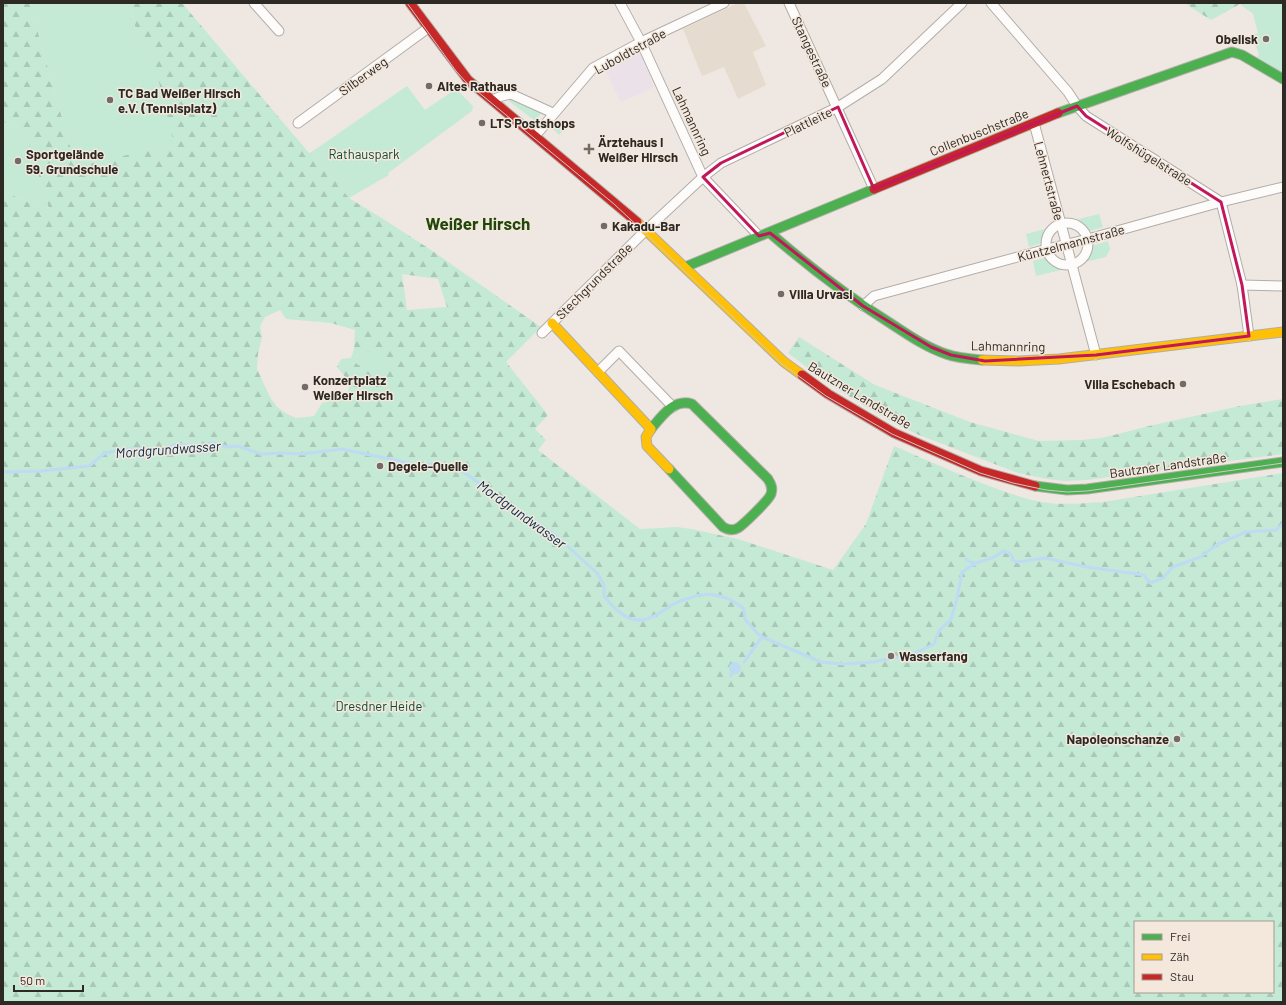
<svg xmlns="http://www.w3.org/2000/svg" width="1286" height="1005" viewBox="0 0 1286 1005" font-family="Barlow,sans-serif">
<style>
.commercial{fill:#ebe1e9}
.education{fill:#e6dbcf}
.grass{fill:url(#grass-tufts)}
.forest{fill:url(#forest-firs);fill-rule:evenodd}
.green{fill:#c4e9d5}
.water{fill:#bedbf4}
.lines{fill:none;stroke-linecap:round;stroke-linejoin:round}
.stream{stroke:#bedbf4;stroke-width:3}
.street-casing{stroke:#b2ada8;stroke-width:11}
.fast-casing{stroke:#b2ada8;stroke-width:11}
.slow-casing{stroke:#b2ada8;stroke-width:11}
.jam-casing{stroke:#b2ada8;stroke-width:11}
.street{stroke:#fdfcfb;stroke-width:9}
.fast{stroke:#4caf50;stroke-width:9}
.slow{stroke:#ffc107;stroke-width:9}
.jam{stroke:#c62828;stroke-width:9}
.tram{stroke:#cccac9;stroke-width:1}
.marked{fill:none;stroke:#c2185b;stroke-width:3;stroke-linejoin:round}
.poi-dot{fill:#716c67;stroke:#f4e8dd;stroke-width:1.5}
.labels{text-anchor:middle;dominant-baseline:central;stroke-width:3;stroke-linejoin:round;paint-order:stroke}
.poi-label{font-size:13px;font-weight:bold;fill:#2d2925;stroke:#f4e8dd;text-anchor:start}
.street-label{font-size:13px;fill:#2d2925;stroke:#f4e8dd}
.park-label{font-size:13px;fill:#0c4a35;stroke:#f4e8dd}
.water-label{font-size:14px;font-style:italic;fill:#002b49;stroke:#f4e8dd}
.district-label{font-size:17px;font-weight:bold;fill:#20480a;stroke:#f4e8dd}
</style>
<defs>
<pattern id="grass-tufts" width="24" height="20" patternUnits="userSpaceOnUse"><rect width="24" height="20" fill="#c4e9d5"/><path d="M3 7l-1-3M5 7V3M7 7l1-3M15 17l-1-3M17 17v-4M19 17l1-3" fill="none" stroke="#a9c8b7"/></pattern>
<pattern id="forest-firs" width="22" height="20" patternUnits="userSpaceOnUse"><rect width="22" height="20" fill="#c4e9d5"/><path d="M5 1l3.5 6h-7zM16 11l3.5 6h-7z" fill="#a9c8b7"/></pattern>
</defs>
<rect width="100%" height="100%" fill="#efe8e2"/>
<path class="commercial" d="M 639,52 L 641,53 L 654,87 L 621,102 L 605,71 Z"/>
<path class="education" d="M 738,3 L 744,3 L 766,46 L 753,52 L 766,85 L 738,99 L 724,67 L 702,76 L 683,29 Z"/>
<g class="grass">
<path d="M 509,99 L 510,99 L 542,112 L 535,121 L 509,101 Z"/>
<path d="M 555,122 L 569,123 L 559,135 L 551,127 Z"/>
</g>
<g class="forest">
<path d="M 3,3 L 34,3 L 30,4 L 76,167 L 153,57 L 136,30 L 129,3 L 182,3 L 309,153 L 313,151 L 349,198 L 388,222 L 431,250 L 541,327 L 506,362 L 548,415 L 535,429 L 546,440 L 538,450 L 640,529 L 677,527 L 691,529 L 738,539 L 833,570 L 866,524 L 894,446 C 927,460 959,475 992,487 C 1010,494 1029,500 1048,503 C 1066,505 1085,503 1103,502 L 1283,473 L 1283,1002 L 3,1002 L 3,192 L 49,209 L 24,129 L 3,122 ZM 402,274 L 438,279 L 447,307 L 407,310 ZM 280,310 L 286,319 L 331,323 L 355,330 L 354,349 L 351,358 L 341,359 L 337,367 L 350,383 L 348,392 L 339,399 L 322,403 L 314,416 L 296,418 L 287,414 L 277,407 L 270,397 L 257,369 L 258,354 L 262,337 L 260,326 L 265,317 ZM 1135,922 L 1273,922 L 1273,992 L 1135,992 Z"/>
<path d="M 1184,3 L 1245,3 L 1240,4 L 1211,20 Z"/>
<path d="M 799,337 L 875,385 L 970,422 L 1039,441 L 1081,440 L 1102,438 L 1149,426 L 1240,406 L 1283,399 L 1283,454 L 1087,480 L 1066,481 L 1047,479 L 1018,473 L 919,435 L 897,425 L 832,386 L 788,353 Z"/>
</g>
<g class="green">
<path d="M 34,3 L 129,3 L 136,30 L 153,57 L 174,144 L 76,167 L 30,4 Z"/>
<path d="M 1245,3 L 1283,3 L 1283,74 L 1257,57 L 1259,54 L 1251,35 L 1258,33 L 1253,14 L 1240,4 Z"/>
<path d="M 407,86 L 425,110 L 456,89 L 473,106 L 472,111 L 388,173 L 389,175 L 349,198 L 313,151 Z"/>
<path d="M 3,122 L 24,129 L 49,209 L 3,192 Z"/>
<path d="M 1099,214 L 1103,227 L 1087,232 L 1084,228 L 1071,221 Z"/>
<path d="M 1052,227 L 1048,231 L 1045,242 L 1029,247 L 1026,234 Z"/>
<path d="M 1108,241 L 1110,249 L 1106,257 L 1081,263 L 1088,253 L 1089,247 Z"/>
<path d="M 1049,257 L 1056,264 L 1064,267 L 1065,269 L 1036,276 L 1033,261 Z"/>
<path d="M 361,349 L 378,356 L 385,367 L 374,375 L 354,362 Z"/>
</g>
<circle class="water" cx="735" cy="668" r="6"/>
<g class="lines">
<g class="stream">
<path d="M 3,472 L 41,471 L 89,466 L 105,453 L 127,449 L 162,449 L 178,444 L 198,446 L 212,443 L 228,447 L 238,446 L 261,454 L 283,453 L 303,454 L 342,449 L 418,465 L 433,464 L 452,467 L 465,473 L 507,503 L 554,534 L 597,573 L 604,585 L 604,596 C 612,606 625,620 638,620 C 650,621 662,611 672,605 C 676,602 681,601 686,599 C 691,598 696,595 701,595 C 717,593 732,599 744,609 L 745,619 L 758,634 L 762,637 L 821,662 L 844,664 L 873,662 L 913,654 L 934,644 L 939,631 L 951,619 L 957,599 L 962,572 L 976,563 L 992,558 L 1004,551 L 1009,553 L 1013,557 L 1012,560 L 1018,562 L 1045,558 L 1087,567 L 1144,575 L 1150,583 L 1163,578 L 1173,567 L 1200,557 L 1218,544 L 1246,532 L 1276,530 L 1283,524"/>
<path d="M 966,559 L 975,565"/>
<path d="M 744,662 L 762,637"/>
<path d="M 731,676 L 732,673"/>
</g>
<defs>
<g id="street">
<path d="M 254,3 L 279,31"/>
<path d="M 620,3 L 641,42 L 703,177 L 759,236"/>
<path d="M 789,3 L 874,189"/>
<path d="M 991,3 L 1068,92 L 1077,106 L 1086,116 L 1221,202 L 1242,285 L 1249,336"/>
<path d="M 492,100 L 502,96 L 511,94 L 553,113"/>
<path d="M 298,123 L 428,28"/>
<path d="M 1034,123 L 1096,355"/>
<path d="M 535,136 L 593,68 L 641,42 L 724,3"/>
<circle cx="1067" cy="244" r="21"/>
<path d="M 1242,285 L 1283,286"/>
<path d="M 863,306 L 874,296 L 1047,249 L 1088,239 L 1221,202 L 1283,187"/>
<path d="M 542,333 L 644,232 L 703,177 L 721,163 L 838,107 L 882,79 L 962,3"/>
<path d="M 598,372 L 619,351 L 673,407"/>
</g>
<g id="fast">
<path d="M 1058,113 L 1232,52 L 1242,55 L 1283,79"/>
<path d="M 770,233 C 808,266 847,296 890,323 C 907,334 925,347 946,354 C 957,358 970,359 982,360"/>
<path d="M 685,267 L 874,189"/>
<path d="M 651,429 C 661,417 674,398 692,404 L 768,479 C 771,484 773,488 771,494 C 769,500 743,525 738,528 C 733,531 728,530 723,527 L 669,469"/>
<path d="M 1035,486 L 1067,490 L 1087,489 L 1283,462"/>
</g>
<g id="slow">
<path d="M 637,222 L 784,362 L 802,375"/>
<path d="M 552,323 L 651,429 L 646,437 L 647,446 L 669,469"/>
<path d="M 982,360 L 1019,361 L 1059,359 L 1283,332"/>
</g>
<g id="jam">
<path d="M 410,3 L 468,80 L 637,222"/>
<path d="M 874,189 L 1058,113"/>
<path d="M 802,375 L 828,394 L 894,433 L 981,471 L 1035,486"/>
</g>
</defs>
<use href="#street" class="street-casing"/>
<use href="#fast" class="fast-casing"/>
<use href="#slow" class="slow-casing"/>
<use href="#jam" class="jam-casing"/>
<use href="#street" class="street"/>
<use href="#fast" class="fast"/>
<use href="#slow" class="slow"/>
<use href="#jam" class="jam"/>
<path class="tram" d="M 407,3 L 456,71 L 466,82 L 614,204 L 644,232 L 782,364 L 826,396 L 892,434 L 980,473 L 1013,483 L 1046,490 L 1067,492 L 1087,491 L 1283,463"/>
</g>
<path class="marked" d="M 1077,106 L 1086,116 L 1221,202 L 1242,285 L 1249,336 L 1096,355 L 985,361 L 951,355 L 931,347 L 863,306 L 770,233 L 759,236 L 703,177 L 721,163 L 838,107 L 874,189 Z"/>
<g class="poi-dot">
<circle cx="1266" cy="39" r="4"/>
<circle cx="429" cy="86" r="4"/>
<circle cx="110" cy="100" r="4"/>
<circle cx="482" cy="123" r="4"/>
<path d="M587 143h4v4h4v4h-4v4h-4v-4h-4v-4h4z"/>
<circle cx="18" cy="161" r="4"/>
<circle cx="604" cy="226" r="4"/>
<circle cx="781" cy="294" r="4"/>
<circle cx="1183" cy="384" r="4"/>
<circle cx="305" cy="387" r="4"/>
<circle cx="380" cy="466" r="4"/>
<circle cx="891" cy="656" r="4"/>
<circle cx="1177" cy="739" r="4"/>
</g>
<g class="labels">
<g class="poi-label">
<text x="1258" y="39" text-anchor="end">Obelisk</text>
<text x="437" y="86">Altes Rathaus</text>
<text x="118" y="93">TC Bad Weißer Hirsch<tspan x="118" dy="15">e.V. (Tennisplatz)</tspan></text>
<text x="490" y="123">LTS Postshops</text>
<text x="598" y="142">Ärztehaus I<tspan x="598" dy="15">Weißer Hirsch</tspan></text>
<text x="26" y="154">Sportgelände<tspan x="26" dy="15">59. Grundschule</tspan></text>
<text x="612" y="226">Kakadu-Bar</text>
<text x="789" y="294">Villa Urvasi</text>
<text x="313" y="380">Konzertplatz<tspan x="313" dy="15">Weißer Hirsch</tspan></text>
<text x="1175" y="384" text-anchor="end">Villa Eschebach</text>
<text x="388" y="466">Degele-Quelle</text>
<text x="899" y="656">Wasserfang</text>
<text x="1169" y="739" text-anchor="end">Napoleonschanze</text>
</g>
<g class="street-label">
<text transform="translate(630 51) rotate(-29)">Luboldtstraße</text>
<text transform="translate(812 52) rotate(65)">Stangestraße</text>
<text transform="translate(363 76) rotate(-36)">Silberweg</text>
<text transform="translate(692 121) rotate(65)">Lahmannring</text>
<text transform="translate(808 122) rotate(-26)">Plattleite</text>
<text transform="translate(979 132) rotate(-22)">Collenbuschstraße</text>
<text transform="translate(1149 156) rotate(32)">Wolfshügelstraße</text>
<text transform="translate(1049 181) rotate(75)">Lehnertstraße</text>
<text transform="translate(1071 243) rotate(-15)">Küntzelmannstraße</text>
<text transform="translate(594 281) rotate(-45)">Stechgrundstraße</text>
<text transform="translate(1008 346) rotate(1)">Lahmannring</text>
<text transform="translate(860 395) rotate(31)">Bautzner Landstraße</text>
<text transform="translate(1168 465) rotate(-8)">Bautzner Landstraße</text>
</g>
<g class="park-label">
<text x="364" y="154">Rathauspark</text>
<text x="379" y="706">Dresdner Heide</text>
</g>
<g class="water-label">
<text transform="translate(168 449) rotate(-4)">Mordgrundwasser</text>
<text transform="translate(522 514) rotate(36)">Mordgrundwasser</text>
</g>
<g class="district-label">
<text x="478" y="223">Weißer Hirsch</text>
</g>
</g>
<rect width="1286" height="1005" fill="none" stroke="#2d2925" stroke-width="8"/>
<rect x="1134" y="921" width="140" height="72" fill="#f4e8dd" stroke="#a49c93"/>
<rect x="1142" y="934" width="20" height="6" fill="#4caf50" stroke="#a49c93"/>
<text x="1170" y="941" font-size="12" fill="#2d2925">Frei</text>
<rect x="1142" y="954" width="20" height="6" fill="#ffc107" stroke="#a49c93"/>
<text x="1170" y="961" font-size="12" fill="#2d2925">Zäh</text>
<rect x="1142" y="974" width="20" height="6" fill="#c62828" stroke="#a49c93"/>
<text x="1170" y="981" font-size="12" fill="#2d2925">Stau</text>
<path d="M14 985v6h69v-6" fill="none" stroke="#2d2925" stroke-width="2"/>
<text x="20" y="985" font-size="12" fill="#2d2925" stroke="#f4e8dd" stroke-width="3" paint-order="stroke">50 m</text>
</svg>
